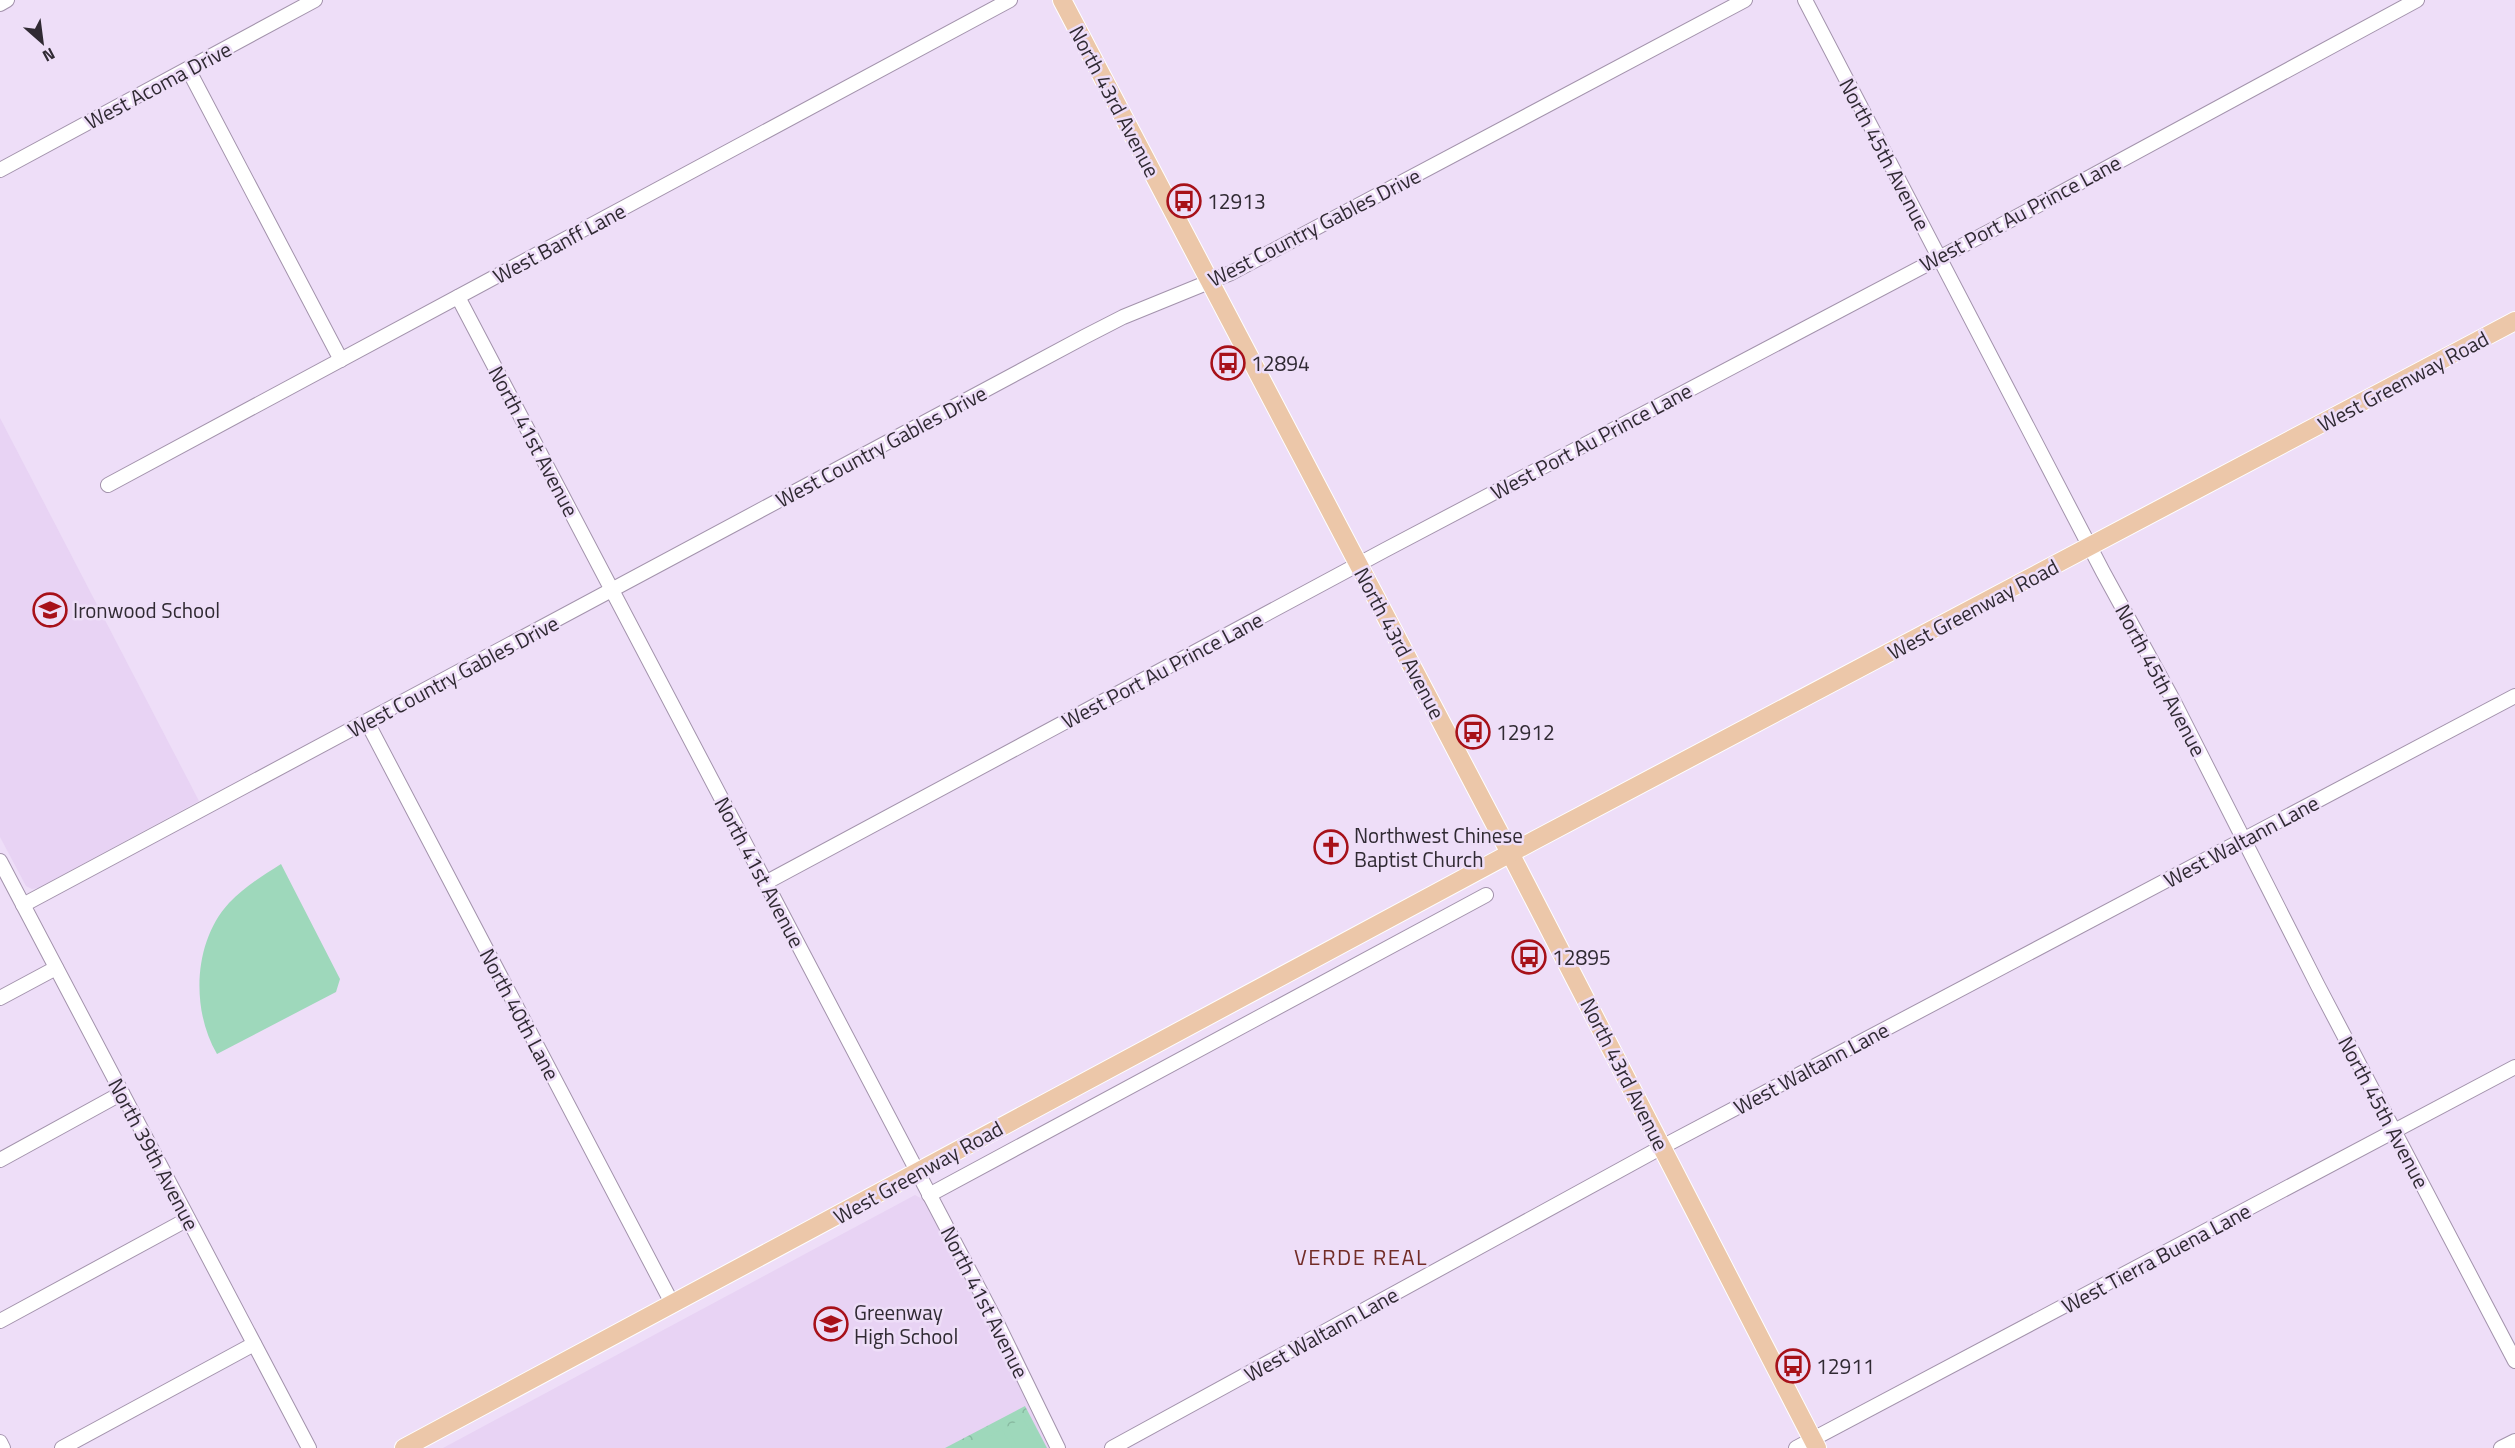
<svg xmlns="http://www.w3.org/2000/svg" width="2515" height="1448" viewBox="0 0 2515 1448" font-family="'Titillium Web',sans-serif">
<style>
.built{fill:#e8d3f4}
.park{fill:url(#park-crowns)}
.pitch{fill:#9ed8bb}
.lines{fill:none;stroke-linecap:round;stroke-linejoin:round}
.minor-casing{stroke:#a393ac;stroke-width:16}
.major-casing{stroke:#fff;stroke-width:20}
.minor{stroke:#fff;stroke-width:14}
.major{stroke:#ecc7a9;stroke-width:18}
.labels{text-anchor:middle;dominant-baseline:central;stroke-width:5;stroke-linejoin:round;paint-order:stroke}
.street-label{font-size:21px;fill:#302a33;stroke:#eedef8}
.poi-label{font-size:21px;fill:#302a33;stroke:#eedef8;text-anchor:start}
.neighbourhood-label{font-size:22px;letter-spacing:1.5px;fill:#722c27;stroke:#eedef8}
</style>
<defs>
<pattern id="park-crowns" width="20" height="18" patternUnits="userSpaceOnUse" patternTransform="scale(1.5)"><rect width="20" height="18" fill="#9ed8bb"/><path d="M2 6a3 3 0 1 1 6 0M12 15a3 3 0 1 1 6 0" fill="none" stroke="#88baa1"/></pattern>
</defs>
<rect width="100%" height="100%" fill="#eedef8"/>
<g class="built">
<path d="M 0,418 L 199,801 L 38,888 L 32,889 L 26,886 L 0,837 Z"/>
<path d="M 915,1195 L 924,1200 L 1052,1448 L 443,1448 Z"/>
</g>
<path class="park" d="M 1025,1406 L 1047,1448 L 945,1448 Z"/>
<g class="pitch">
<path d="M 281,864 L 340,979 L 336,992 L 217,1054 C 191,1010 193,942 229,903 C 244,887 262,876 281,864 Z"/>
<path d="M 1023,1418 L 1039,1448 L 1018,1448 L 1007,1427 Z"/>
<path d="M 1002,1429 L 1012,1448 L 991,1448 L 986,1438 Z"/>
</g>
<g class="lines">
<defs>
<g id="minor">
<path d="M 1805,0 L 2103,572 L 2172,698 L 2318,986 L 2515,1361"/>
<path d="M 0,4 L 7,0"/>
<path d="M 188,69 L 341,360"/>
<path d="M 0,170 L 315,0"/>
<path d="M 458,297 L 999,1327 L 1058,1448"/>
<path d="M 108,485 L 1010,0"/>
<path d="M 367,722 L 673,1305"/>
<path d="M 0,861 L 309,1448"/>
<path d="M 765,883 L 1385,550 L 1994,229 L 2417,0"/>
<path d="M 23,905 L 1084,337 L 1123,317 L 1231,273 L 1745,0"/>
<path d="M 0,998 L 56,968"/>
<path d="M 0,1160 L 122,1093"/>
<path d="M 929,1195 L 1486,895"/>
<path d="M 0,1321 L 188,1219"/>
<path d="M 0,1442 L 3,1448"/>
<path d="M 62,1448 L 254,1344"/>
<path d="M 1112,1448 L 1662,1147 L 2515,696"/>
<path d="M 1796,1448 L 2515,1067"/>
<path d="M 2501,1448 L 2515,1441"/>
</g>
<g id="major">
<path d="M 1062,0 L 1510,853 L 1817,1448"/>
<path d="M 404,1448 L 1535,840 L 2515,321"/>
</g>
</defs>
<use href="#minor" class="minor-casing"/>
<use href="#major" class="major-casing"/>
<use href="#minor" class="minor"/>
<use href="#major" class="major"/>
</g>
<defs>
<symbol id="bus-ring" viewBox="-11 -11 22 22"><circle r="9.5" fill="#eedef8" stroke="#a71119" stroke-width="1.5"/><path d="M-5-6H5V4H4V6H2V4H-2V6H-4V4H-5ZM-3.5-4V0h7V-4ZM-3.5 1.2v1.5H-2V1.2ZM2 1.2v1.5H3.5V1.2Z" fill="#a71119"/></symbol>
<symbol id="school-ring" viewBox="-11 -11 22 22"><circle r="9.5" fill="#eedef8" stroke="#a71119" stroke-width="1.5"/><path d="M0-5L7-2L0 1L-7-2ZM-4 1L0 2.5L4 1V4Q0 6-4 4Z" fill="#a71119"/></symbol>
<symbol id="church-ring" viewBox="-11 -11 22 22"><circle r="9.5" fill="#eedef8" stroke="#a71119" stroke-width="1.5"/><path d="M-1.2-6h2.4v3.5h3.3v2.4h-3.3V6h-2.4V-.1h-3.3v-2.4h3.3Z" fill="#a71119"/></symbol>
</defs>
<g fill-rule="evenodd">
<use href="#bus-ring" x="1165" y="182" width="38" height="38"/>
<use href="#bus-ring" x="1209" y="344" width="38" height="38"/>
<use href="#school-ring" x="31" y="591" width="38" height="38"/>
<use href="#bus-ring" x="1454" y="713" width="38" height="38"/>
<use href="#church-ring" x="1312" y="828" width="38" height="38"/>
<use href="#bus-ring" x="1510" y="938" width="38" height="38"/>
<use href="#school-ring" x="812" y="1305" width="38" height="38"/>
<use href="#bus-ring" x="1774" y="1347" width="38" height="38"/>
</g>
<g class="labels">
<g class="street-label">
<text transform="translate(158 85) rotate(-28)">West Acoma Drive</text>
<text transform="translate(1115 101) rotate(62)">North 43rd Avenue</text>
<text transform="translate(1885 154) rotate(62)">North 45th Avenue</text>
<text transform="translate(2020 213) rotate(-28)">West Port Au Prince Lane</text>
<text transform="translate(1314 227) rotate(-27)">West Country Gables Drive</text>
<text transform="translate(559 243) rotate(-28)">West Banff Lane</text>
<text transform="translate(2403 381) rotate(-28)">West Greenway Road</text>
<text transform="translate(534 441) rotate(62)">North 41st Avenue</text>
<text transform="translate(1591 441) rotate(-28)">West Port Au Prince Lane</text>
<text transform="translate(881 446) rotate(-28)">West Country Gables Drive</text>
<text transform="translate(1973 609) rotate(-28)">West Greenway Road</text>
<text transform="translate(1400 643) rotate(62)">North 43rd Avenue</text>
<text transform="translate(1162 670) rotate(-28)">West Port Au Prince Lane</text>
<text transform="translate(453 676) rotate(-28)">West Country Gables Drive</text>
<text transform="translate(2161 680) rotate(62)">North 45th Avenue</text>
<text transform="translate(2241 841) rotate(-28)">West Waltann Lane</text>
<text transform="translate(760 872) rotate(62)">North 41st Avenue</text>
<text transform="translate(520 1014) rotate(62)">North 40th Lane</text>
<text transform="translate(1811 1068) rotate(-28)">West Waltann Lane</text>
<text transform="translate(1625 1074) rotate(63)">North 43rd Avenue</text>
<text transform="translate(2384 1112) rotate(62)">North 45th Avenue</text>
<text transform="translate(154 1154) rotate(62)">North 39th Avenue</text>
<text transform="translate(918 1172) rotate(-29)">West Greenway Road</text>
<text transform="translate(2156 1258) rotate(-28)">West Tierra Buena Lane</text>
<text transform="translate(985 1302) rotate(63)">North 41st Avenue</text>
<text transform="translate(1321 1334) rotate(-29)">West Waltann Lane</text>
</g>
<g class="poi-label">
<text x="1207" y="201">12913</text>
<text x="1251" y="363">12894</text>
<text x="73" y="610">Ironwood School</text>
<text x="1496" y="732">12912</text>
<text x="1354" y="835">Northwest Chinese<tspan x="1354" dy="24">Baptist Church</tspan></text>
<text x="1552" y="957">12895</text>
<text x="854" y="1312">Greenway<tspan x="854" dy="24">High School</tspan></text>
<text x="1816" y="1366">12911</text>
</g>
<g class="neighbourhood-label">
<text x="1361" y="1257">VERDE REAL</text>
</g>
</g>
<g transform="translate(42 42) rotate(152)" stroke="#eedef8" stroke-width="4.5" paint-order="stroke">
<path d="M0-4.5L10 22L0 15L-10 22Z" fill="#302a33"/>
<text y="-9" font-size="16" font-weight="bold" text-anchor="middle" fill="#302a33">N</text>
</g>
</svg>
